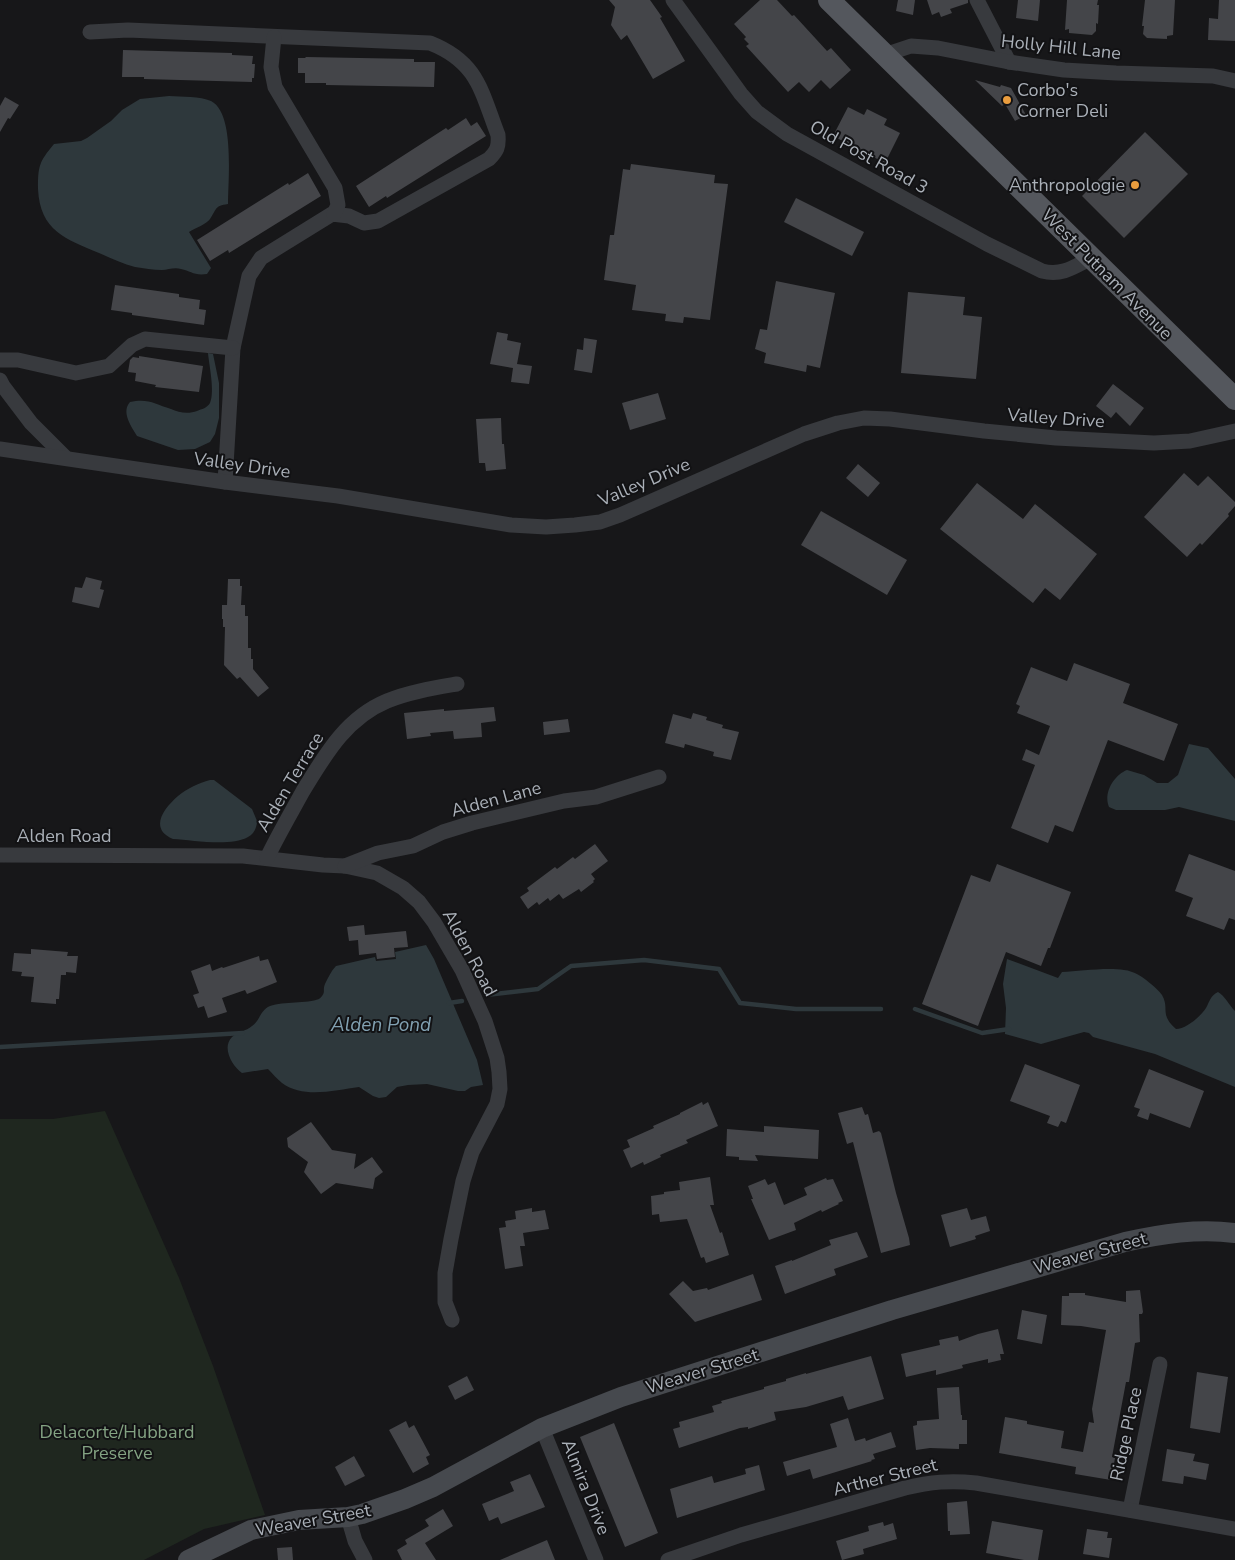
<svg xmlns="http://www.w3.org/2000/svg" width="1235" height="1560" viewBox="0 0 1235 1560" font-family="'Nunito Sans',sans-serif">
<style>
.green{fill:#1f271f}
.water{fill:#2e383c}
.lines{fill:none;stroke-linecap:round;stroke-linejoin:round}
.stream{stroke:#2e383c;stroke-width:4.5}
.building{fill:#444549}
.street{stroke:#383a3e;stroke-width:15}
.secondary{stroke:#46494e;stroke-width:20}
.primary{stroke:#54575d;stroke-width:22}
.poi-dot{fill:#ea9d3e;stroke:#121214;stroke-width:2}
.labels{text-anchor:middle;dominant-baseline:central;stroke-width:4;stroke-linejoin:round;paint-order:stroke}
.street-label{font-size:18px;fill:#aab0b8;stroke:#121214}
.poi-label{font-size:18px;fill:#aab0b8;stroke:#121214;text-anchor:start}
.park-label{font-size:18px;fill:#83a282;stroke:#121214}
.water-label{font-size:19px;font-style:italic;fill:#82a1b2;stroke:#121214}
</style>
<rect width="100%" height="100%" fill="#171719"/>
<path class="green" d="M 105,1111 L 179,1278 L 213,1366 L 265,1515 L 204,1529 L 144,1560 L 0,1560 L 0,1119 L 53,1119 Z"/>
<g class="water">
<path d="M 169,96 C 182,97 200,96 211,101 C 235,113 228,180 228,204 C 214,206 217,209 210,219 C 207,224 195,228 189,232 L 211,268 L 207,274 C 194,276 191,271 181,269 C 174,267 168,270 162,270 C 153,270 144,268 135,267 C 123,264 111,258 99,253 C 66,239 40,231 38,189 C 38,166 39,162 54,144 L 81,141 L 87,138 L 111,121 L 122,110 L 140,99 Z"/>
<path d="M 208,353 L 213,354 L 219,383 L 219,418 L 215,434 L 210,442 L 195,449 L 178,450 L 137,436 C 131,426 121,412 130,402 C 148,398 155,404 171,409 C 179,413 189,414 197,411 C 202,409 207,408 210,403 C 215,391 209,365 208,353 Z"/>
<path d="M 1189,744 L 1208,748 L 1235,779 L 1235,821 L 1179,807 L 1165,810 L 1116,810 L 1109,807 C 1103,793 1114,775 1127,770 L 1144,775 L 1157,783 L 1168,783 L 1178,775 Z"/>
<path d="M 210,780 L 214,780 L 252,809 L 257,821 C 257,827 254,834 248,837 C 230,847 193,840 173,839 C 149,829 163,809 178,796 C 186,789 199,783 210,780 Z"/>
<path d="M 426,945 L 434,959 L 477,1060 L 483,1085 L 471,1087 L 465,1091 L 458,1091 L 427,1084 L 408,1085 L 397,1087 L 386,1097 L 379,1098 L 373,1096 L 359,1087 C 335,1090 304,1099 282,1083 C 277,1079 273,1074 268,1069 L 242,1073 C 233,1067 221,1048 232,1037 C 238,1032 246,1031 252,1026 C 260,1021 260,1010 270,1006 C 284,1001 307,1004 319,999 C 327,992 322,991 325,984 C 328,978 331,971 336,966 L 375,957 L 376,961 L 396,959 L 395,952 Z"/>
<path d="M 1007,959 L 1058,978 L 1062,972 C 1079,971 1108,967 1124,970 C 1134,971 1143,977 1151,984 C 1155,987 1159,991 1162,995 C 1170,1009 1159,1014 1176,1029 C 1186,1029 1200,1017 1206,1008 C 1210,1001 1210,996 1218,992 C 1225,996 1229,1005 1235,1011 L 1235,1087 L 1155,1054 L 1093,1037 L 1089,1033 L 1084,1032 L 1041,1044 L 1005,1034 L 1006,1008 L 1003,984 Z"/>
</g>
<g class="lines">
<g class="stream">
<path d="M 486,995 L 538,989 L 571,966 L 644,960 L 719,969 L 740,1003 L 796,1009 L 881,1009"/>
<path d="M 449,1003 L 462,1001"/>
<path d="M 915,1009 L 982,1033 L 1009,1029"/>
<path d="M 0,1047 L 243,1033"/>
</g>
</g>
<g class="building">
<path d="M 609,0 L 650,0 L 662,17 L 660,18 L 685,61 L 653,79 L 627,35 L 621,40 L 611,25 L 615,7 Z"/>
<path d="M 760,0 L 777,0 L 792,16 L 794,15 L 827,51 L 831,48 L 851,70 L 830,89 L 821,80 L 809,92 L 799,82 L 788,92 L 746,46 L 749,44 L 744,39 L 746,37 L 734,24 Z"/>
<path d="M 898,0 L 915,0 L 913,15 L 896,11 Z"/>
<path d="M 927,0 L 968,0 L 968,3 L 950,9 L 952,13 L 941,17 L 939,12 L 932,15 Z"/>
<path d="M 1018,0 L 1040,0 L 1038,21 L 1016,18 Z"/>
<path d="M 1067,0 L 1098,0 L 1097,5 L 1099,5 L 1098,24 L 1096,23 L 1096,31 L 1092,35 L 1069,33 L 1069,29 L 1065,30 Z"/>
<path d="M 1145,0 L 1175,0 L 1173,35 L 1167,36 L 1167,39 L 1147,38 L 1143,34 L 1144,26 L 1142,26 Z"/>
<path d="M 1219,0 L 1235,0 L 1235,41 L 1208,40 L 1209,18 L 1218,19 Z"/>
<path d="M 123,50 L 232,53 L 232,55 L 253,56 L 252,64 L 255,64 L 254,78 L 252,78 L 252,82 L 144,79 L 144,77 L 122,77 Z"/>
<path d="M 306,57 L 414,59 L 414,62 L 435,62 L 434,87 L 326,85 L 326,83 L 305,83 L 305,73 L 298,73 L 298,58 L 305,58 Z"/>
<path d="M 975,80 L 1000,87 L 1001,85 L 1011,88 L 1026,115 L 1015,121 L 1005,104 L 1002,106 Z"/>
<path d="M 5,97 L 19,105 L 10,119 L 8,118 L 0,132 L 0,106 Z"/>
<path d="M 848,107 L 864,115 L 867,109 L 887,119 L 884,125 L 900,133 L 885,163 L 833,136 Z"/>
<path d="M 466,118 L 471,126 L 477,122 L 486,136 L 387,198 L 386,196 L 369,207 L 356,186 L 446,128 L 448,130 Z"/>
<path d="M 1145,132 L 1188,174 L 1124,238 L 1082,196 Z"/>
<path d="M 631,164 L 715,175 L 714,183 L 728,184 L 710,320 L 684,317 L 683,323 L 665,321 L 666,314 L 632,310 L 636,285 L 604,280 L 610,235 L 614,235 L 623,169 L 630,170 Z"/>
<path d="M 308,173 L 321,196 L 229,253 L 228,250 L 210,261 L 197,240 L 288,183 L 289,185 Z"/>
<path d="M 796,198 L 864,232 L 852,256 L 784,222 Z"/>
<path d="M 776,281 L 835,293 L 820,368 L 807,365 L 806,372 L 764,363 L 766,353 L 755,349 L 760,329 L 767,330 Z"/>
<path d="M 115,285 L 179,294 L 179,297 L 200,300 L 199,309 L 206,310 L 204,325 L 132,315 L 132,313 L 111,310 Z"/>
<path d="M 908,292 L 965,297 L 963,315 L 982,317 L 976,379 L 901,373 Z"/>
<path d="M 497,332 L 508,334 L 507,340 L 521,343 L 517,364 L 532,366 L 529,384 L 511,382 L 513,368 L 490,364 Z"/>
<path d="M 584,338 L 597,340 L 592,373 L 574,370 L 577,349 L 583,350 Z"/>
<path d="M 139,356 L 203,366 L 199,392 L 155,387 L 156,385 L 135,381 L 136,373 L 128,372 L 130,360 L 133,357 L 139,358 Z"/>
<path d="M 1113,384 L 1144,408 L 1130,426 L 1116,412 L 1111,418 L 1096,406 Z"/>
<path d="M 658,393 L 666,419 L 630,430 L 622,403 Z"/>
<path d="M 501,418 L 502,444 L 504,444 L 506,469 L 486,471 L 485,463 L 479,463 L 476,419 Z"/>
<path d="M 858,464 L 880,483 L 868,497 L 846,478 Z"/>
<path d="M 1184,473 L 1198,486 L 1208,476 L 1235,502 L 1235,506 L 1228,514 L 1229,516 L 1202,545 L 1200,543 L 1187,557 L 1144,517 Z"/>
<path d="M 977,483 L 1023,519 L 1035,504 L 1097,554 L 1060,600 L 1045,588 L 1033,603 L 940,529 Z"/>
<path d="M 821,511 L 907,560 L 887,595 L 801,545 Z"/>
<path d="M 86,577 L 102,581 L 100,589 L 104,590 L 99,608 L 72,602 L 75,587 L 82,588 Z"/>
<path d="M 228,579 L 240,579 L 240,586 L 242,586 L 241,605 L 245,605 L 245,616 L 248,616 L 248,648 L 251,648 L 251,659 L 253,659 L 253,669 L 269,688 L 258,697 L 240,677 L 237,679 L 224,665 L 225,627 L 223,627 L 223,619 L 222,619 L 222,605 L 227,605 Z"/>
<path d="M 1074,663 L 1130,684 L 1123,703 L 1178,724 L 1164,761 L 1108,740 L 1073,832 L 1055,825 L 1048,843 L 1011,828 L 1035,765 L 1022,760 L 1026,749 L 1039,755 L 1050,726 L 1017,713 L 1020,706 L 1016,704 L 1031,667 L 1067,681 Z"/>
<path d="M 494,707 L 496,721 L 481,723 L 482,737 L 454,739 L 453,731 L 430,733 L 431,736 L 407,739 L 404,713 L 444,709 L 444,711 Z"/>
<path d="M 693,713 L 707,717 L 706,720 L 723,725 L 722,728 L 739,732 L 731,760 L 713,756 L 714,752 L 685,744 L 684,748 L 665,743 L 673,714 L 691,719 Z"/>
<path d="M 568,719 L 570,732 L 544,735 L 543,722 Z"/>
<path d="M 595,844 L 608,861 L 591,874 L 595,879 L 593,881 L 594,882 L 581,892 L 579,889 L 563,899 L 559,894 L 550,901 L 548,898 L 539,905 L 537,902 L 528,909 L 520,897 L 529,891 L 527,888 L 555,867 L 557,869 L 573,857 L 575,859 Z"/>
<path d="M 1189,854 L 1235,871 L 1235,920 L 1229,918 L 1224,930 L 1186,916 L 1193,898 L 1175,891 Z"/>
<path d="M 997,864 L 1071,892 L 1050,948 L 1048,948 L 1041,966 L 1006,952 L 978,1026 L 922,1004 L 971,875 L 990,882 Z"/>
<path d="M 364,925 L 365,935 L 406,931 L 408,947 L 394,948 L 395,957 L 377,959 L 376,953 L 359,955 L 358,940 L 349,941 L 347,927 Z"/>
<path d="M 31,949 L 68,952 L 67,956 L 78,956 L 76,973 L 66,972 L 66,975 L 61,975 L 59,999 L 56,999 L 56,1004 L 31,1002 L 34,977 L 21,976 L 22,972 L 12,971 L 14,953 L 31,954 Z"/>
<path d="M 259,956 L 260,961 L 268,959 L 277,982 L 247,994 L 245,990 L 222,998 L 227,1012 L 208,1018 L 204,1006 L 198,1008 L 193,995 L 199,993 L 191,971 L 210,964 L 212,971 L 222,967 L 223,968 Z"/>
<path d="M 1025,1064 L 1080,1085 L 1066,1123 L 1061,1121 L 1058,1127 L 1047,1123 L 1050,1116 L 1010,1101 Z"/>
<path d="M 1149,1069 L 1204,1091 L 1190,1128 L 1150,1113 L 1148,1120 L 1137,1116 L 1140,1109 L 1134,1107 Z"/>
<path d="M 702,1102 L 703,1105 L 708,1102 L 718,1126 L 686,1140 L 688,1143 L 660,1155 L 661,1157 L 644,1165 L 643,1162 L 631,1168 L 623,1150 L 630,1147 L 627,1140 L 654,1128 L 653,1126 L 680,1114 L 680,1113 Z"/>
<path d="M 862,1107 L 865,1115 L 868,1114 L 873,1133 L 879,1131 L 881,1133 L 896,1193 L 909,1238 L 910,1245 L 881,1253 L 853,1142 L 847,1144 L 838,1113 Z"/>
<path d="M 311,1122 L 332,1150 L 356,1154 L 354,1169 L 372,1157 L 383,1172 L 375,1178 L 373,1189 L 336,1183 L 321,1194 L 304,1172 L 308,1162 L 288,1147 L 287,1138 Z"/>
<path d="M 764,1126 L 819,1130 L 818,1159 L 755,1155 L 758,1161 L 739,1160 L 739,1157 L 726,1156 L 727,1129 L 764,1132 Z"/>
<path d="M 710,1177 L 714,1205 L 710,1205 L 720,1233 L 722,1232 L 729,1255 L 706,1263 L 704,1257 L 701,1258 L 687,1219 L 660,1222 L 659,1214 L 652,1215 L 651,1196 L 664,1194 L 664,1192 L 680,1190 L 679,1182 Z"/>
<path d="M 826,1178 L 827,1180 L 833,1179 L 843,1201 L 838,1203 L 839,1204 L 822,1212 L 821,1210 L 794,1223 L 796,1230 L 769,1240 L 751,1199 L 753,1199 L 748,1186 L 765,1179 L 768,1185 L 775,1182 L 784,1205 L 807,1195 L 804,1188 Z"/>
<path d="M 532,1208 L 532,1212 L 545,1210 L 549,1229 L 523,1233 L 525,1246 L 520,1246 L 523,1266 L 505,1269 L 499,1228 L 506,1227 L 505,1221 L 516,1219 L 515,1211 Z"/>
<path d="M 967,1208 L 971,1220 L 986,1216 L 990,1231 L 975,1236 L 976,1239 L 950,1247 L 941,1215 Z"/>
<path d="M 857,1232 L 868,1257 L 834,1269 L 836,1275 L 785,1294 L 775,1266 L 792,1260 L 792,1261 L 831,1245 L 829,1240 Z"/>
<path d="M 753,1274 L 762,1300 L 695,1322 L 669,1294 L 683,1281 L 693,1291 L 707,1288 L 708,1290 Z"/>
<path d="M 1140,1290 L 1143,1312 L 1142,1314 L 1139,1314 L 1140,1342 L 1135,1343 L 1129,1382 L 1126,1382 L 1112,1457 L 1115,1458 L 1111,1480 L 1075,1474 L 1076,1467 L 999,1453 L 1005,1417 L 1027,1421 L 1027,1424 L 1064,1431 L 1061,1448 L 1083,1452 L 1089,1422 L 1094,1423 L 1092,1409 L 1106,1330 L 1081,1326 L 1061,1325 L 1062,1296 L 1069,1296 L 1069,1293 L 1085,1293 L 1085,1295 L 1126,1302 L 1126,1291 Z"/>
<path d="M 1022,1310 L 1047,1315 L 1042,1344 L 1017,1339 Z"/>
<path d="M 998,1329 L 1004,1354 L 1000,1354 L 1001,1360 L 988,1363 L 988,1359 L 962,1365 L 963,1368 L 936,1375 L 936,1370 L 906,1377 L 901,1354 L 940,1345 L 939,1340 L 958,1336 L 959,1341 L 978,1334 Z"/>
<path d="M 871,1356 L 884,1399 L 848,1410 L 843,1396 L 806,1407 L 774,1412 L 776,1420 L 748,1429 L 748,1427 L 740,1428 L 679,1448 L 673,1429 L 680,1427 L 679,1422 L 714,1412 L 712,1406 L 722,1403 L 721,1401 L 764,1389 L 764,1387 L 786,1381 L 786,1379 L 806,1373 L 806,1374 Z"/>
<path d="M 1197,1372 L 1228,1377 L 1220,1433 L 1190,1428 Z"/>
<path d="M 467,1376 L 474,1390 L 455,1400 L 448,1386 Z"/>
<path d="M 959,1387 L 961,1415 L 962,1415 L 962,1420 L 967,1420 L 967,1444 L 959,1444 L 959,1449 L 930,1448 L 916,1450 L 913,1426 L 917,1425 L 917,1421 L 939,1419 L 937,1388 Z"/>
<path d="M 848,1418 L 855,1441 L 865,1438 L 866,1441 L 891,1432 L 896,1447 L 873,1454 L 875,1459 L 871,1460 L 872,1461 L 813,1479 L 810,1469 L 787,1476 L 783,1462 L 837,1447 L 830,1424 Z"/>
<path d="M 406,1421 L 409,1428 L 414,1425 L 430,1455 L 426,1457 L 429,1464 L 413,1473 L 389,1430 Z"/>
<path d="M 614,1423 L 658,1533 L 625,1547 L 580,1437 Z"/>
<path d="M 1167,1449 L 1195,1454 L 1193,1461 L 1209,1464 L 1206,1480 L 1184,1476 L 1183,1484 L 1162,1481 Z"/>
<path d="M 354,1456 L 365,1476 L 345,1486 L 335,1467 Z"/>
<path d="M 759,1465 L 765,1490 L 677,1518 L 670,1489 L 712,1476 L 714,1483 L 746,1474 L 745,1469 Z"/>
<path d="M 530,1474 L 545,1507 L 501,1524 L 498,1517 L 489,1521 L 482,1504 L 514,1491 L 510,1482 Z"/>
<path d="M 967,1501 L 970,1534 L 950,1535 L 950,1531 L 948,1531 L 947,1503 Z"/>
<path d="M 443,1509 L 453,1526 L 425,1543 L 436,1560 L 402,1560 L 397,1550 L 407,1544 L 405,1540 L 429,1526 L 425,1520 Z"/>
<path d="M 992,1521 L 1043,1530 L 1038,1560 L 1024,1560 L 986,1553 Z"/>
<path d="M 883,1522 L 884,1526 L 893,1523 L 897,1539 L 863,1549 L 864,1554 L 842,1560 L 836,1541 L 869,1531 L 868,1526 Z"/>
<path d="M 1087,1529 L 1108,1532 L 1107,1538 L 1112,1538 L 1109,1558 L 1083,1554 Z"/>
<path d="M 547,1540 L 555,1560 L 500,1560 Z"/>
<path d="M 292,1547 L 293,1560 L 278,1560 L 277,1548 Z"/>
</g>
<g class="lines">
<g class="street">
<path d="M 673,0 L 741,94 L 757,112 L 787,134 L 987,244 L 1042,271 C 1062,276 1074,267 1091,258"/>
<path d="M 977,0 L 1009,62"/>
<path d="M 90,32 L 128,30 L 430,43 C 478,62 481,91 498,135 C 499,147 497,151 489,159 L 378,221 L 364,223 L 349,216 L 332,214 L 261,258 L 249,276 L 233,348 L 225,482"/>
<path d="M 274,37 L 271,67 L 275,87 L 335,188 L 338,205 L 334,214"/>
<path d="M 884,55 L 911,46 L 938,48 L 1009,62 L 1064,70 L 1116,73 L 1213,76 L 1235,81"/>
<path d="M 0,360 L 18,360 L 76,373 L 109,366 L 132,345 L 145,339 L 233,348"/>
<path d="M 0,380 L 3,386 L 31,423 L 66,458"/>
<path d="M 0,449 L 225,482 L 338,496 L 511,525 L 546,527 L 575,525 L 600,522 L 620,515 L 804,434 L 838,423 L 864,418 L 890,419 L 984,431 L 1056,438 L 1154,443 L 1190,441 L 1235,431"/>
<path d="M 0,855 L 243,856 L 323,865 L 345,866 L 377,873 L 403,888 L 419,902 L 434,922 L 462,970 L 485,1021 L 497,1058 L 499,1072 L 500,1089 L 497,1104 L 472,1152 L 463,1181 L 451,1239 L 445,1273 L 445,1302 L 452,1320"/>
<path d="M 267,858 C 278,835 291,813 303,791 C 325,755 346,718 387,701 C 409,692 434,688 457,684"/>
<path d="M 345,866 L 378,853 L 413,846 L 443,832 L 472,823 L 564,801 L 596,797 L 659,777"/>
<path d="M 542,1428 L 596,1560"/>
<path d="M 1130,1510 L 1160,1364"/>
<path d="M 348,1517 L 355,1541 L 365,1560"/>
<path d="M 668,1560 L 741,1535 L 905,1488 C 931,1482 950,1480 976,1483 L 1235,1529"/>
</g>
<path class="secondary" d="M 188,1560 L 251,1530 L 299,1520 L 348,1517 L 362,1514 L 405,1499 L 433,1487 L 542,1428 L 621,1397 L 892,1310 L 1125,1242 C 1161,1234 1198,1228 1235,1233"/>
<path class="primary" d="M 829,0 L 1235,399"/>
</g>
<g class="poi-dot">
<circle cx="1007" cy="100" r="5"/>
<circle cx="1135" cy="185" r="5"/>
</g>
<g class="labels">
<g class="street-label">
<text transform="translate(1061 47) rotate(6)">Holly Hill Lane</text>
<text transform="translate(869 157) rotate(29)">Old Post Road 3</text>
<text transform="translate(1107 274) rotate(45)">West Putnam Avenue</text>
<text transform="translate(1056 418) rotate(4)">Valley Drive</text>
<text transform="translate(242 465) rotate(8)">Valley Drive</text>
<text transform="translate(644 482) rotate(-23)">Valley Drive</text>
<text transform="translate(290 782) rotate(-59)">Alden Terrace</text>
<text transform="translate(496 799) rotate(-15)">Alden Lane</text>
<text x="64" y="836">Alden Road</text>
<text transform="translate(470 953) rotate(62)">Alden Road</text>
<text transform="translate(1090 1253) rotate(-15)">Weaver Street</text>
<text transform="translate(702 1371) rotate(-17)">Weaver Street</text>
<text transform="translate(1126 1434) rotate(-78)">Ridge Place</text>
<text transform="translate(885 1477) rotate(-14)">Arther Street</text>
<text transform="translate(586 1487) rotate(68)">Almira Drive</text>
<text transform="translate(313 1520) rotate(-10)">Weaver Street</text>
</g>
<g class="poi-label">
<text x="1017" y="90">Corbo's<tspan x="1017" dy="21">Corner Deli</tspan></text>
<text x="1125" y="185" text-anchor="end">Anthropologie</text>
</g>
<g class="park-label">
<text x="117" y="1432">Delacorte/Hubbard<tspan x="117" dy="21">Preserve</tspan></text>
</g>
<g class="water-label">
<text x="381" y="1025">Alden Pond</text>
</g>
</g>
</svg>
